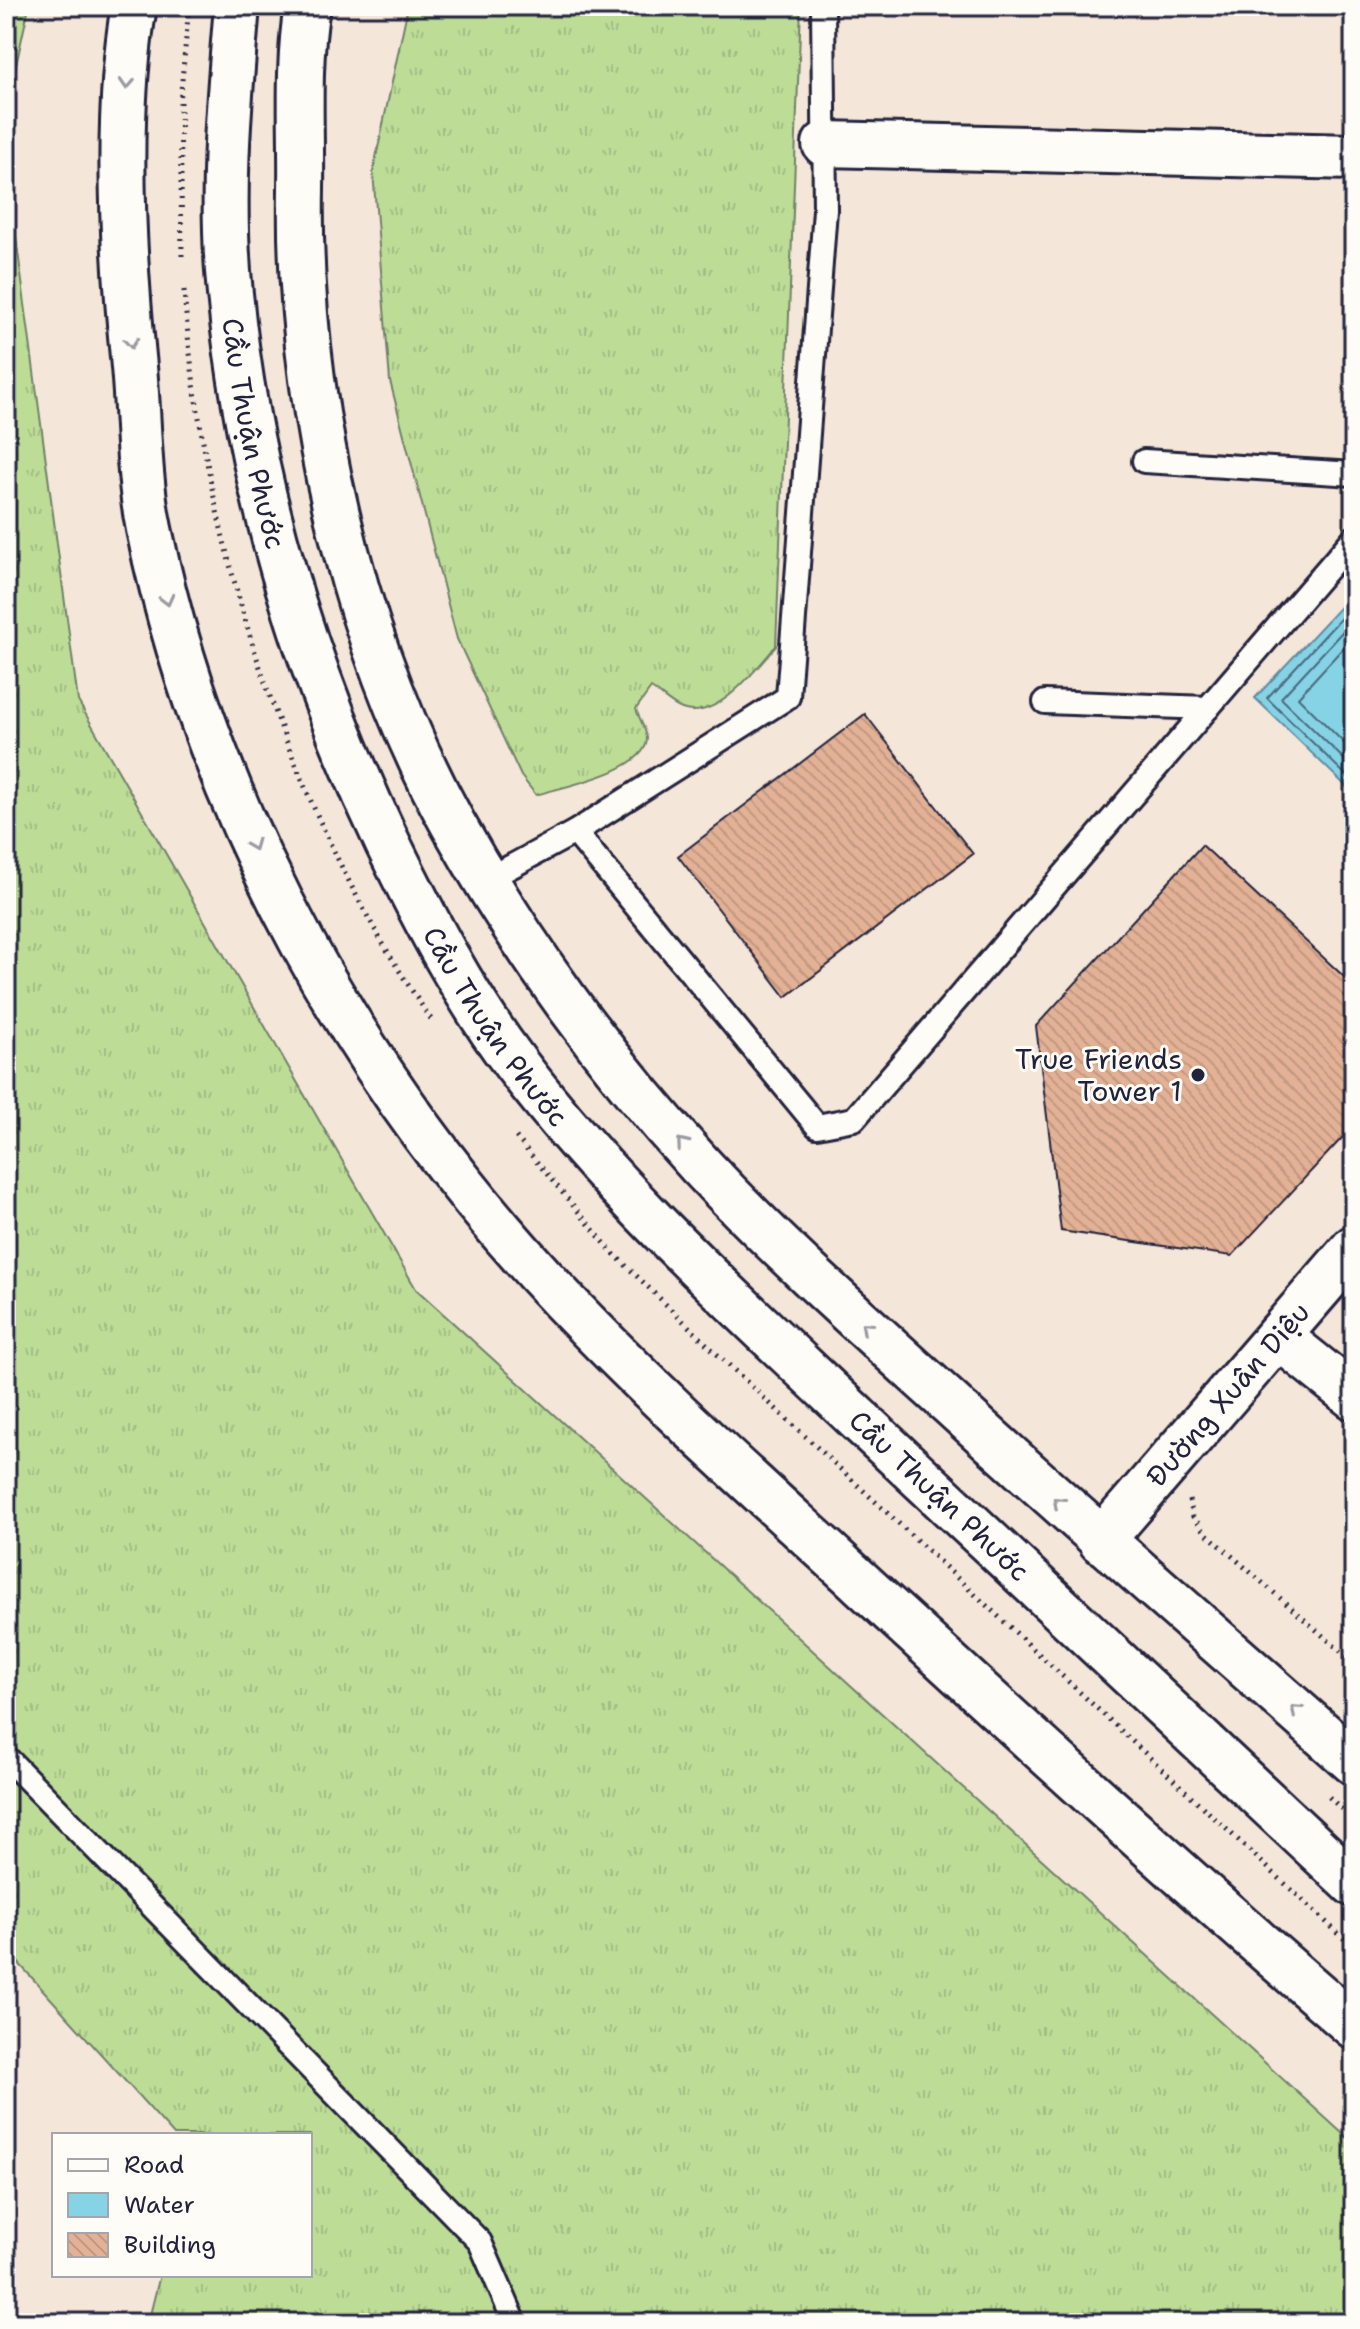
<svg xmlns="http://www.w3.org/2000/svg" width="1360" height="2329" viewBox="0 0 1360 2329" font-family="'Shantell Sans',sans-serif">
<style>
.grass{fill:url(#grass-tufts);stroke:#708069;stroke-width:2}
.water{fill:#86d3e5;stroke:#5e8ca1;stroke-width:2}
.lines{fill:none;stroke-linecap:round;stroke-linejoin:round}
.shore{stroke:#4a697f;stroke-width:2}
.building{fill:url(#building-back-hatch);stroke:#22223b;stroke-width:2}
.service-casing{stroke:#22223b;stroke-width:28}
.minor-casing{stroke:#22223b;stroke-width:50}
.tertiary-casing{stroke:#22223b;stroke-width:50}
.primary-casing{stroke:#22223b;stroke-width:50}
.path{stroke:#22223b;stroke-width:5;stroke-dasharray:2 6;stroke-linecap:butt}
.service{stroke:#fdfcf7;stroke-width:22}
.minor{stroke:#fdfcf7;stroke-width:44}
.tertiary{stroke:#fdfcf7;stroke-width:44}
.primary{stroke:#fdfcf7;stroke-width:44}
.oneway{stroke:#9a9aa2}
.poi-dot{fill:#22223b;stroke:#fdfcf7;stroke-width:3}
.labels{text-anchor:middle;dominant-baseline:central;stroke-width:6;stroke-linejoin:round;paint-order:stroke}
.street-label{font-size:28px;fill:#22223b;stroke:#fdfcf7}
.poi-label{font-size:28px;fill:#22223b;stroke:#fdfcf7;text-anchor:end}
</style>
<defs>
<pattern id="grass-tufts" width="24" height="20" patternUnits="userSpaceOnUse" patternTransform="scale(2)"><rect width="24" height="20" fill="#bddd97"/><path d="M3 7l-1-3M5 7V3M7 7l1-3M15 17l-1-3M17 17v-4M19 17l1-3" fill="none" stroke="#a2bd83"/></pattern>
<pattern id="building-back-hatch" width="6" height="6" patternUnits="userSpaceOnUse" patternTransform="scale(2)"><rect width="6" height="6" fill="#e3b195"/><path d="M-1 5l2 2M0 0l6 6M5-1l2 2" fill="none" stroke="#c29881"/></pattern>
</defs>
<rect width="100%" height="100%" fill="#f5e6da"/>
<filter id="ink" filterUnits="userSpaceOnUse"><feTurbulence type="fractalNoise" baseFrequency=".0125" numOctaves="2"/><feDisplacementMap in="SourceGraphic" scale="16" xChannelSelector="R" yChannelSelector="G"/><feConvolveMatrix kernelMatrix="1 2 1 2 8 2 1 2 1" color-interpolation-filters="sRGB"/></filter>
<g filter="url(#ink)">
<g class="grass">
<path d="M 6,6 L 29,6 L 6,111 Z"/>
<path d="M 408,6 L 801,6 L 776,646 C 756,669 717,722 682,709 C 671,705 661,694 651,688 L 636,709 C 639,718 646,729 647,738 C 648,771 561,787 536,795 L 521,776 L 457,639 L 390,381 L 373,172 Z"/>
<path d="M 6,162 L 78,701 L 416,1289 L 1354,2144 L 1354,2323 L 148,2323 L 160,2275 L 310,2275 L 310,2135 L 174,2135 L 6,1949 Z"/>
</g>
<path class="water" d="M 1354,592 L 1354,794 L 1255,698 Z"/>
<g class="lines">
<g class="shore">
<path d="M 1354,604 L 1267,698 L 1354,783"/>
<path d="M 1354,619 L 1281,698 L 1354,769"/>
<path d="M 1354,636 L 1298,697 L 1354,753"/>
</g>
</g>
<g class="building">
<path d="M 865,714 L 973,854 L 786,997 L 678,856 Z"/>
<path d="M 1202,845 L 1354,986 L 1354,1125 L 1232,1256 L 1061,1231 L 1036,1026 Z"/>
</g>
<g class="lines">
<defs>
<g id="service">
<path d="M 1144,461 L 1354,474"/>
<path d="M 1045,702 L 1208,708"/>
<path d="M 575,832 L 817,1126 L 854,1119 L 1354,538"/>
<path d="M 488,879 L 575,832 L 788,697 L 825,210 L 823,6"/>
<path d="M 6,1757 L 480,2242 L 515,2323"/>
</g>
<g id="minor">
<path d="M 825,144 L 1354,157"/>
<path d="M 1278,1336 L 1354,1397"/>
</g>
<g id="tertiary">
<path d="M 134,6 C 115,113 123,258 134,367 C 139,420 138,477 149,529 C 209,818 360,1086 563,1300 C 658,1400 761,1491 862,1584 C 1024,1733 1187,1882 1354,2026"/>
<path d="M 307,6 C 297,67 302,128 301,189 C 297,399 351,639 453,824 C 520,945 606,1063 700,1165 C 778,1249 865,1326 950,1403 C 1083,1525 1219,1642 1354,1762"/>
<path id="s1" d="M 1101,1541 L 1354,1248"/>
</g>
<g id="primary">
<path id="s2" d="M 237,6 C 229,101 220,198 230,294 C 249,488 304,668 388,844 C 425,920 464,995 515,1063 C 615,1195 738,1305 858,1419 C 1023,1574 1189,1728 1354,1884"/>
</g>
</defs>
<use href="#service" class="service-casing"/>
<use href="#minor" class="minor-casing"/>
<use href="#tertiary" class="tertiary-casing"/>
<use href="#primary" class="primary-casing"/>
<g class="path">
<path d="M 182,256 L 180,102 L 189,6"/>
<path d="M 184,290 C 202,537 289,814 431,1019"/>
<path d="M 516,1137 L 612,1252 L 717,1354 L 1354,1948"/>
<path d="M 1189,1500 L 1193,1517 L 1207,1534 L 1354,1663"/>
<path d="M 1329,1797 L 1354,1821"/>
</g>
<use href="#service" class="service"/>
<use href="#minor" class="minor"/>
<use href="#tertiary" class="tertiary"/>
<use href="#primary" class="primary"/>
</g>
<defs><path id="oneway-chevron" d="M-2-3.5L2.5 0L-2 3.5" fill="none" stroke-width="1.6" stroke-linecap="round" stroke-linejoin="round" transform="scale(2)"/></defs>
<g class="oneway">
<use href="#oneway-chevron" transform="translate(127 84) rotate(93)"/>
<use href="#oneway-chevron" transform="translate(131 343) rotate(85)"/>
<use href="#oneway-chevron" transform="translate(167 600) rotate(76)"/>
<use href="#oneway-chevron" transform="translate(253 845) rotate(68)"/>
<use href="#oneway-chevron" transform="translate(682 1143) rotate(-130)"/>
<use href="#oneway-chevron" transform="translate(866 1327) rotate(-138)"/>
<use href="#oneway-chevron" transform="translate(1058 1502) rotate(-138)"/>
<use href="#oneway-chevron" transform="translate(1296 1710) rotate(-138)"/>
</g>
</g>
<circle class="poi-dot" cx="1198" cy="1075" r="8"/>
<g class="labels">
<g class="street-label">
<text stroke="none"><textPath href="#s2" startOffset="430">Cầu Thuận Phước</textPath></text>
<text stroke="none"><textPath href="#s2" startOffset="1076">Cầu Thuận Phước</textPath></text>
<text stroke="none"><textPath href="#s1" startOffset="194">Đường Xuân Diệu</textPath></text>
<text stroke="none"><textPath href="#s2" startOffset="1724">Cầu Thuận Phước</textPath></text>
</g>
<g class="poi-label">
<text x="1182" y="1059">True Friends<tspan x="1182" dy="32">Tower 1</tspan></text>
</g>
</g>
<rect width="1360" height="2329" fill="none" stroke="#fdfcf7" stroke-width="32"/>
<rect x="16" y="16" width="1328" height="2297" fill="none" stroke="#22223b" stroke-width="3" filter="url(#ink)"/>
<rect x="52" y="2133" width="260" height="144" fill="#fdfcf7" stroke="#a5a5ac" stroke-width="2"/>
<rect x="68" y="2159" width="40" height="12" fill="#fdfcf7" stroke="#a5a5ac" stroke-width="2"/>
<text x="124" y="2173" font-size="24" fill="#22223b">Road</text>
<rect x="68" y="2193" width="40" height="24" fill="#86d3e5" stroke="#a5a5ac" stroke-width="2"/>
<text x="124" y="2213" font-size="24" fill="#22223b">Water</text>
<rect x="68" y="2233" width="40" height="24" fill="url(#building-back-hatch)" stroke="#a5a5ac" stroke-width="2"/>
<text x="124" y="2253" font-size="24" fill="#22223b">Building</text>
</svg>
